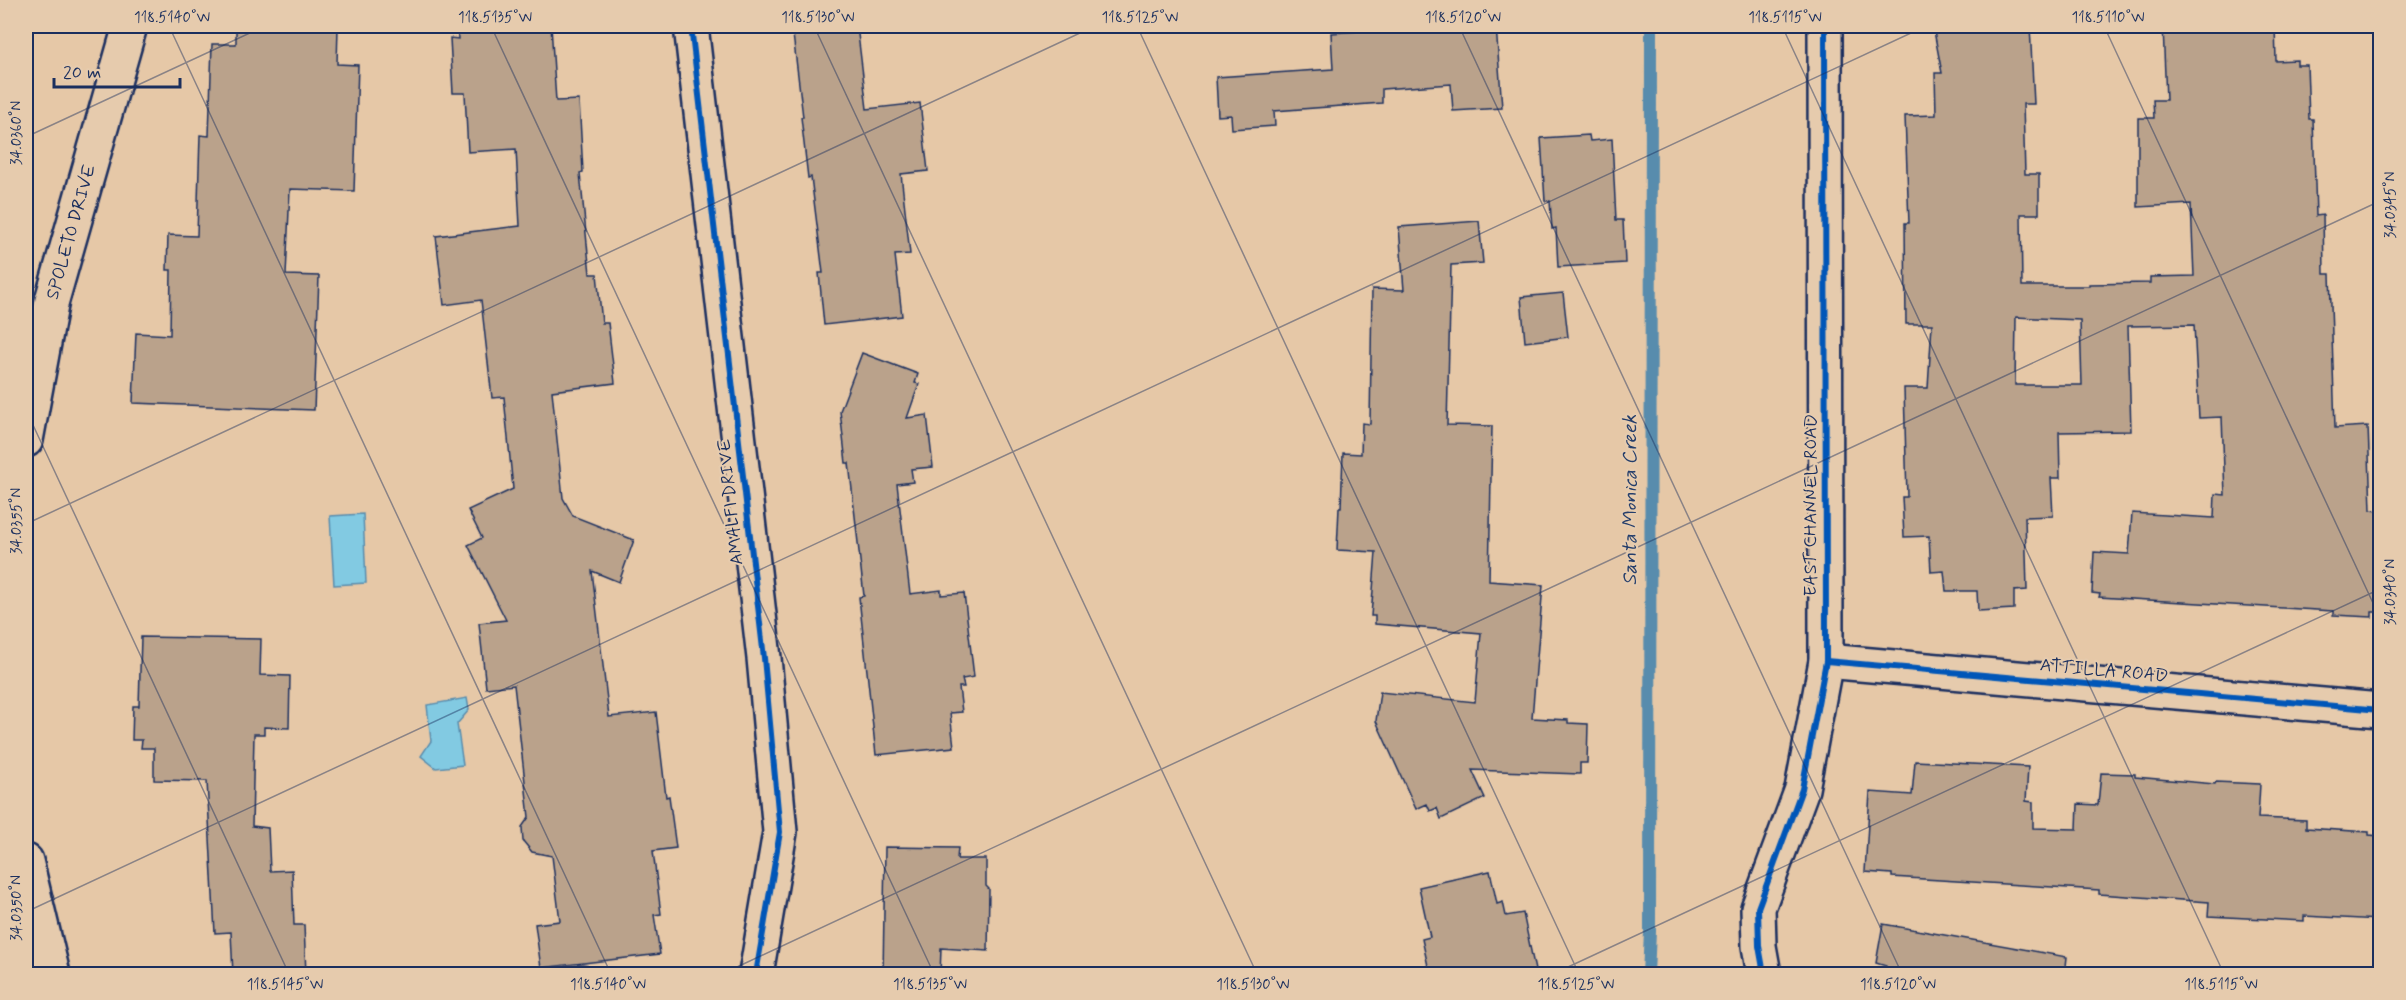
<svg xmlns="http://www.w3.org/2000/svg" width="2406" height="1000" viewBox="0 0 2406 1000" font-family="Mynerve,sans-serif">
<style>
.water{fill:#82cae2;stroke:#598cad;stroke-width:1.5}
.lines{fill:none;stroke-linecap:round;stroke-linejoin:round}
.stream{stroke:#598cad;stroke-width:12}
.building{fill:#baa28b;stroke:#1b2f5e;stroke-width:1.5;fill-rule:evenodd}
.street-casing{stroke:#1b2f5e;stroke-width:38}
.street{stroke:#e6cbad;stroke-width:33}
.cycleway-casing{stroke:#e6cbad;stroke-width:10}
.cycleway{stroke:#0057b8;stroke-width:6}
.ticks{fill:none;stroke:#1b2f5e;stroke-width:1.5;stroke-opacity:0.45}
.labels{text-anchor:middle;dominant-baseline:central;stroke-width:4.5;stroke-linejoin:round;paint-order:stroke}
.street-label{font-size:18px;fill:#1b2f5e;stroke:#e6cbad}
.water-label{font-size:20px;font-style:italic;fill:#253e6b;stroke:#e6cbad}
.neatline{fill:none;stroke:#1b2f5e;stroke-width:2}
.ticks-label{font-size:15px;text-anchor:middle;fill:#1b2f5e}
</style>
<rect width="100%" height="100%" fill="#e6c8a7"/>
<filter id="ink" filterUnits="userSpaceOnUse"><feTurbulence type="fractalNoise" baseFrequency=".0167" numOctaves="2"/><feDisplacementMap in="SourceGraphic" scale="12" xChannelSelector="R" yChannelSelector="G"/><feConvolveMatrix kernelMatrix="1 2 1 2 8 2 1 2 1" color-interpolation-filters="sRGB"/></filter>
<g filter="url(#ink)">
<g class="water">
<path d="M 363,514 L 366,583 L 334,585 L 330,516 Z"/>
<path d="M 467,698 L 469,710 L 457,724 L 463,765 L 436,768 L 421,756 L 431,741 L 427,705 Z"/>
</g>
<g class="lines">
<path class="stream" d="M 1648,974 L 1650,932 L 1651,26"/>
</g>
<g class="building">
<path d="M 236,26 L 338,27 L 337,64 L 358,65 L 354,191 L 290,189 L 286,275 L 319,276 L 314,410 L 133,403 L 136,333 L 170,335 L 171,270 L 167,270 L 168,235 L 197,236 L 200,135 L 209,136 L 212,44 L 236,44 Z"/>
<path d="M 457,26 L 551,26 L 556,101 L 579,100 L 583,172 L 580,173 L 590,274 L 597,274 L 602,323 L 608,323 L 615,383 L 552,391 L 563,498 L 573,516 L 634,540 L 619,582 L 592,571 L 609,717 L 656,712 L 666,797 L 669,796 L 676,848 L 653,851 L 661,914 L 654,915 L 660,954 L 541,968 L 535,924 L 560,921 L 552,856 L 532,852 L 523,841 L 522,827 L 529,817 L 514,685 L 486,688 L 479,623 L 506,620 L 468,545 L 482,538 L 468,510 L 513,489 L 504,397 L 492,398 L 481,300 L 444,305 L 436,236 L 520,226 L 516,149 L 468,152 L 465,93 L 453,93 L 450,38 L 458,39 Z"/>
<path d="M 792,26 L 857,26 L 867,109 L 920,103 L 928,171 L 901,174 L 910,254 L 895,255 L 902,316 L 824,325 L 819,273 L 823,273 L 811,177 L 808,178 L 801,117 L 803,117 Z"/>
<path d="M 1436,26 L 1496,26 L 1502,108 L 1453,111 L 1451,84 L 1382,89 L 1382,103 L 1274,111 L 1275,126 L 1232,129 L 1231,115 L 1218,116 L 1216,77 L 1333,69 L 1331,33 Z"/>
<path d="M 1933,26 L 2030,26 L 2034,104 L 2023,104 L 2025,174 L 2039,174 L 2039,214 L 2021,214 L 2022,286 L 2089,286 L 2089,284 L 2150,283 L 2150,277 L 2194,276 L 2191,204 L 2138,207 L 2138,118 L 2154,118 L 2153,100 L 2166,100 L 2163,26 L 2275,26 L 2276,61 L 2297,60 L 2297,65 L 2307,65 L 2309,119 L 2313,119 L 2316,216 L 2323,215 L 2324,274 L 2330,274 L 2335,428 L 2368,426 L 2371,510 L 2380,511 L 2380,612 L 2372,612 L 2372,617 L 2333,615 L 2333,611 L 2099,597 L 2100,594 L 2092,593 L 2094,552 L 2129,554 L 2132,513 L 2214,518 L 2215,494 L 2225,495 L 2222,417 L 2199,418 L 2194,325 L 2128,326 L 2131,431 L 2059,432 L 2060,478 L 2051,478 L 2053,516 L 2025,517 L 2027,590 L 2014,591 L 2014,609 L 1978,611 L 1977,591 L 1946,591 L 1944,571 L 1931,572 L 1929,536 L 1904,537 L 1902,497 L 1907,497 L 1904,388 L 1928,388 L 1932,324 L 1906,324 L 1905,223 L 1909,223 L 1905,116 L 1936,115 L 1935,73 L 1942,73 ZM 2016,317 L 2080,320 L 2082,385 L 2015,385 Z"/>
<path d="M 1589,135 L 1590,141 L 1612,139 L 1616,220 L 1623,220 L 1625,263 L 1558,267 L 1556,228 L 1552,229 L 1550,201 L 1545,201 L 1541,138 Z"/>
<path d="M 1479,221 L 1483,263 L 1451,265 L 1447,425 L 1492,426 L 1489,581 L 1543,585 L 1532,718 L 1568,720 L 1568,723 L 1588,724 L 1587,763 L 1580,763 L 1580,774 L 1472,770 L 1485,798 L 1441,819 L 1437,808 L 1430,811 L 1427,804 L 1416,809 L 1376,721 L 1380,692 L 1475,702 L 1481,633 L 1375,624 L 1375,616 L 1371,616 L 1376,552 L 1337,550 L 1339,508 L 1341,508 L 1343,453 L 1361,454 L 1362,423 L 1370,424 L 1372,289 L 1404,290 L 1399,227 Z"/>
<path d="M 1563,293 L 1568,337 L 1525,342 L 1521,297 Z"/>
<path d="M 862,353 L 918,374 L 915,383 L 919,384 L 907,418 L 927,415 L 933,467 L 911,469 L 913,482 L 897,484 L 910,594 L 941,590 L 941,595 L 964,593 L 974,677 L 962,679 L 964,687 L 959,687 L 962,712 L 950,713 L 954,747 L 876,755 L 859,597 L 864,596 L 849,463 L 846,463 L 840,411 Z"/>
<path d="M 141,637 L 261,639 L 260,675 L 290,676 L 289,728 L 264,727 L 264,734 L 254,734 L 252,826 L 268,828 L 270,871 L 292,870 L 294,925 L 304,925 L 306,975 L 233,975 L 231,932 L 215,933 L 207,781 L 154,780 L 154,748 L 141,748 L 142,740 L 132,740 L 133,706 L 139,706 Z"/>
<path d="M 1915,761 L 2028,767 L 2026,801 L 2033,802 L 2033,828 L 2077,829 L 2078,804 L 2098,805 L 2101,773 L 2135,774 L 2135,777 L 2215,784 L 2216,782 L 2260,784 L 2258,818 L 2306,820 L 2306,828 L 2369,832 L 2369,835 L 2380,836 L 2380,920 L 2304,916 L 2304,921 L 2208,916 L 2209,902 L 2099,894 L 2099,890 L 1892,877 L 1892,874 L 1865,872 L 1870,792 L 1912,795 Z"/>
<path d="M 885,847 L 958,848 L 957,859 L 986,859 L 986,886 L 989,889 L 988,951 L 941,948 L 940,975 L 883,975 Z"/>
<path d="M 1490,871 L 1497,904 L 1503,902 L 1506,916 L 1523,913 L 1536,975 L 1430,975 L 1422,939 L 1430,937 L 1419,887 Z"/>
<path d="M 1883,924 L 2067,957 L 2065,975 L 1885,975 L 1886,966 L 1876,963 Z"/>
</g>
<g class="lines">
<defs>
<g id="street">
<path d="M 691,26 L 764,658 L 780,832 L 756,974"/>
<path id="s1" d="M 26,440 L 52,300 L 130,26"/>
<path d="M 1826,661 L 2380,710"/>
<path d="M 26,861 L 53,974"/>
<path d="M 1764,974 L 1759,946 L 1758,908 L 1802,789 L 1826,661 L 1825,26"/>
</g>
</defs>
<use href="#street" class="street-casing"/>
<use href="#street" class="street"/>
<defs>
<g id="cycleway">
<path d="M 691,26 L 764,658 L 780,832 L 756,974"/>
<path d="M 1826,661 L 2380,710"/>
<path d="M 1764,974 L 1759,946 L 1758,908 L 1802,789 L 1826,661 L 1825,26"/>
</g>
</defs>
<use href="#cycleway" class="cycleway-casing"/>
<use href="#cycleway" class="cycleway"/>
</g>
</g>
<path class="ticks" d="M 169,26 L 611,974M 491,26 L 934,974M 814,26 L 1257,974M 1137,26 L 1579,974M 1459,26 L 1902,974M 1782,26 L 2224,974M 2104,26 L 2380,618M 26,137 L 265,26M 26,410 L 289,974M 26,524 L 1095,26M 26,912 L 1926,26M 722,974 L 2380,201M 1553,974 L 2380,589"/>
<g class="labels">
<g class="street-label">
<text stroke="none"><textPath href="#s1" startOffset="213">SPOLETO DRIVE</textPath></text>
<text transform="translate(731 502) rotate(-96)">AMALFI DRIVE</text>
<text transform="translate(1811 505) rotate(-90)">EAST CHANNEL ROAD</text>
<text transform="translate(2104 671) rotate(5)">ATTILLA ROAD</text>
</g>
<g class="water-label">
<text transform="translate(1630 500) rotate(-90)">Santa Monica Creek</text>
</g>
</g>
<rect width="2406" height="1000" fill="none" stroke="#e6cbad" stroke-width="66"/>
<path d="M54 78v9h126v-9" fill="none" stroke="#1b2f5e" stroke-width="3"/>
<text x="63" y="78" font-size="18" fill="#1b2f5e" stroke="#e6cbad" stroke-width="4.5" paint-order="stroke">20 m</text>
<rect x="33" y="33" width="2340" height="934" class="neatline"/>
<g class="ticks-label">
<text x="172" y="22">118.5140°W</text>
<text x="495" y="22">118.5135°W</text>
<text x="818" y="22">118.5130°W</text>
<text x="1140" y="22">118.5125°W</text>
<text x="1463" y="22">118.5120°W</text>
<text x="1785" y="22">118.5115°W</text>
<text x="2108" y="22">118.5110°W</text>
<text transform="translate(16 133) rotate(-90)" y="5">34.0360°N</text>
<text transform="translate(2390 205) rotate(-90)" y="5">34.0345°N</text>
<text transform="translate(16 521) rotate(-90)" y="5">34.0355°N</text>
<text transform="translate(2390 592) rotate(-90)" y="5">34.0340°N</text>
<text transform="translate(16 908) rotate(-90)" y="5">34.0350°N</text>
<text x="285" y="989">118.5145°W</text>
<text x="608" y="989">118.5140°W</text>
<text x="930" y="989">118.5135°W</text>
<text x="1253" y="989">118.5130°W</text>
<text x="1576" y="989">118.5125°W</text>
<text x="1898" y="989">118.5120°W</text>
<text x="2221" y="989">118.5115°W</text>
</g>
</svg>
